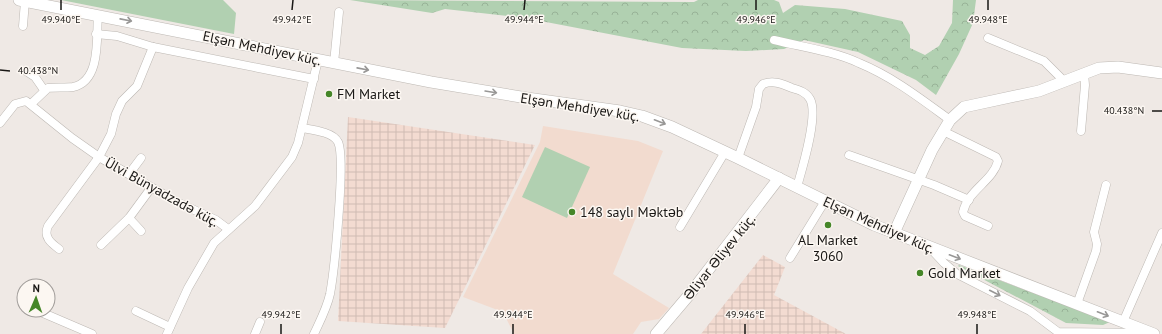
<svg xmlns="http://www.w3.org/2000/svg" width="1162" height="334" viewBox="0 0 1162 334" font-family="'PT Sans',sans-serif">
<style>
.industrial{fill:url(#industrial-grid)}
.education{fill:#f2dbcf}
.grass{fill:#b1d0b1}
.forest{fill:url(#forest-crowns)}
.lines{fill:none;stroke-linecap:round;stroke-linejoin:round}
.street-casing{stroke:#bdb8b3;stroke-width:9}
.secondary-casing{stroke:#bdb8b3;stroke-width:12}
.street{stroke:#fff;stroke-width:8}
.secondary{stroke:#fff;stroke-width:11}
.oneway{stroke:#989796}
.ticks{fill:none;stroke:#191715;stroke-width:1.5}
.poi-dot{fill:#458628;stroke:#fcf7f2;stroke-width:1.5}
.labels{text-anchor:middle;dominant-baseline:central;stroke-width:3;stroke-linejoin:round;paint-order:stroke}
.street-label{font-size:14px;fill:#191715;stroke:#fcf7f2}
.poi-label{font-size:14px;fill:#191715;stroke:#fcf7f2;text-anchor:start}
.ticks-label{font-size:10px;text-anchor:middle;fill:#191715;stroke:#fcf7f2;stroke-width:3;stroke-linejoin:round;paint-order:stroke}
</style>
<defs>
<pattern id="industrial-grid" width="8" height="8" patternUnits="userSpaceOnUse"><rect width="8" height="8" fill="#f3dbd1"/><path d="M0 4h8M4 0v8" fill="none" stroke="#d0bbb3"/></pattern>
<pattern id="forest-crowns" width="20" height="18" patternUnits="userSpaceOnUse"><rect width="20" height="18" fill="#b1d0b1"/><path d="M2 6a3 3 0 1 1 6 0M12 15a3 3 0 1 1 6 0" fill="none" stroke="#98b297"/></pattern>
</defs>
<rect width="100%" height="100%" fill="#efe9e5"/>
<g class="industrial">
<path d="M 348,117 L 535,145 L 445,328 L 338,321 Z"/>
<path d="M 763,255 L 785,267 L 774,295 L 846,334 L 701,334 Z"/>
</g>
<path class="education" d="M 543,126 L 638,141 L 663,151 L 613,274 L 669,308 L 659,319 L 641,322 L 633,334 L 514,334 L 503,312 L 463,297 L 540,142 Z"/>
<g class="grass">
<path d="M 61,0 L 223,0 L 236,13 L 234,34 Z"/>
<path d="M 545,147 L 590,167 L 567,218 L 522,197 Z"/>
</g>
<g class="forest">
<path d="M 350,0 L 694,2 L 698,0 L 774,0 L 779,2 L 783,13 L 795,5 L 845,9 L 902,21 L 910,35 L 910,48 L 925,55 L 939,46 L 952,23 L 953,0 L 976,0 L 973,23 L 959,54 L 936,95 L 916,80 L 858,52 L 804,40 L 784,49 L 746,51 L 682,48 L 525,18 L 445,9 L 432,13 Z"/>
<path d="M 959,265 L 1110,322 L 1103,325 L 1066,323 L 958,266 Z"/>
</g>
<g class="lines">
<defs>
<g id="street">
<path d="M 23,26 L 25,1"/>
<path d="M 96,34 L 117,36 L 153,47 L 314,79"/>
<path d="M 988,38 L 1044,61 L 1064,81"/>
<path d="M 774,40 C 802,47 833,51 859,63 C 893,77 921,99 950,120"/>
<path d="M 334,63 L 339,12"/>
<path d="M 26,71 L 35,77 L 44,90"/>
<path d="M 31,104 L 48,88 C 56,87 65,88 73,87 C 102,81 96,35 98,15"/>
<path d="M 0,123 L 15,104 L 26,101 L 72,138 L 99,157 L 177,202 L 216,220 L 228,229"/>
<path d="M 302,128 C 313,130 333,132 338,142 C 346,158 334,273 330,294 C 327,308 320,321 314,334"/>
<path d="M 943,131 L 996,157 L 998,161 C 993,181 968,190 963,212 L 965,216 L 988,226"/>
<path d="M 1081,131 L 1085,85 L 1084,73"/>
<path d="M 849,155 L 934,185 L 969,200"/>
<path d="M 738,158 L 756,107 L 759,89 L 763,84 C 774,80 782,84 792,88 C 799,90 806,92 810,99 C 819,115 802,169 797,187"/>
<path d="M 129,174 L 141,158"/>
<path d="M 129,218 L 141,231"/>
<path d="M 680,227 L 725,152"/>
<path d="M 101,245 L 129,218 L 151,188"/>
<path d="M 930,248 L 944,263 L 957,274 L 1030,311 L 1058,332 L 1146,333"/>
<path d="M 59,249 C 51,243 43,237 48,226 L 99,157 L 111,134 L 116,114 L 122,101 L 137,86 L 153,47"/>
<path d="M 790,258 L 825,201"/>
<path d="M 1077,304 L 1096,251 L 1097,244 L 1094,232 L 1106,185"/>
<path d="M 23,305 L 24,305"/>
<path d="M 36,310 L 92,334"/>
<path d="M 136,311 L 170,327"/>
<path d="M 1123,322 L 1162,233"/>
<path d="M 167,334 L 188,288 L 214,243 L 255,206 L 292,157 L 298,143 L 318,60"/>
<path d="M 255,334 L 260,322"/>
</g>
<g id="secondary">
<path d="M 19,0 L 431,82 L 527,98 L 620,111 L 642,116 L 672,127 L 738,158 L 874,225 L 1154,334"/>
<path d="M 894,233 L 932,150 L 950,120 L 964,107 L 1039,91 L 1099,68 L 1118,67 L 1162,73"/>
<path d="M 656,334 L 689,295 L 779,178"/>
</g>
</defs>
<use href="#street" class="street-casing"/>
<use href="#secondary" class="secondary-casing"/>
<use href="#street" class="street"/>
<use href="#secondary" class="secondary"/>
</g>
<defs><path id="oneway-shaft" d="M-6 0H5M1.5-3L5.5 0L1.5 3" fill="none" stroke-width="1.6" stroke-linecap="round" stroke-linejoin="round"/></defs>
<g class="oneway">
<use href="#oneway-shaft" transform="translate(126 20) rotate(11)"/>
<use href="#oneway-shaft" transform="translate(363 69) rotate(11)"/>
<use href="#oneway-shaft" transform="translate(491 92) rotate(9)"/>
<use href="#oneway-shaft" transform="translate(660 122) rotate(21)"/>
<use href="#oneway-shaft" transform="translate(955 257) rotate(21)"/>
<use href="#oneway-shaft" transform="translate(995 293) rotate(27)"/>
<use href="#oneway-shaft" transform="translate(1103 314) rotate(21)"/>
</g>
<path class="ticks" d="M 61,10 L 61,0M 292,10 L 293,0M 524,10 L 525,0M 756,10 L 756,0M 988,10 L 988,0M 0,70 L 10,71M 1152,111 L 1162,111M 281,334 L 281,324M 513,334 L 513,324M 745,334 L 745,324M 977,334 L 977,324"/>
<g class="poi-dot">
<circle cx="329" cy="94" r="4"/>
<circle cx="572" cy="212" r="4"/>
<circle cx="828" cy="225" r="4"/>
<circle cx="920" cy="273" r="4"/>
</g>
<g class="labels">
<g class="street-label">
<text transform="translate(262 48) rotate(12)">Elşən Mehdiyev küç.</text>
<text transform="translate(580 107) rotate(9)">Elşən Mehdiyev küç.</text>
<text transform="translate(162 192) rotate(29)">Ülvi Bünyadzadə küç.</text>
<text transform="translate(879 225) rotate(24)">Elşən Mehdiyev küç.</text>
<text transform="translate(719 257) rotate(-51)">Əliyar Əliyev küç.</text>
</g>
<g class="poi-label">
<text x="337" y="94">FM Market</text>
<text x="580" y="212">148 saylı Məktəb</text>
<text x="828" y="240" text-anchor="middle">AL Market<tspan x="828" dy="16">3060</tspan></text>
<text x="928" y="273">Gold Market</text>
</g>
</g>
<g class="ticks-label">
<text x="61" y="23">49.940°E</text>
<text x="292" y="23">49.942°E</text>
<text x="524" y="23">49.944°E</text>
<text x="756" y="23">49.946°E</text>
<text x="988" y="23">49.948°E</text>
<text x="38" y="74">40.438°N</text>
<text x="1124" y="114">40.438°N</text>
<text x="281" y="318">49.942°E</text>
<text x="513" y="318">49.944°E</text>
<text x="745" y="318">49.946°E</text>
<text x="977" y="318">49.948°E</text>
</g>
<g transform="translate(36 298) rotate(2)"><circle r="19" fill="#fcf7f2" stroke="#a19d9a"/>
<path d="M0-3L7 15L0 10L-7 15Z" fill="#458628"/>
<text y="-6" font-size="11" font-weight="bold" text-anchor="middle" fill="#191715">N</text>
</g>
</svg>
